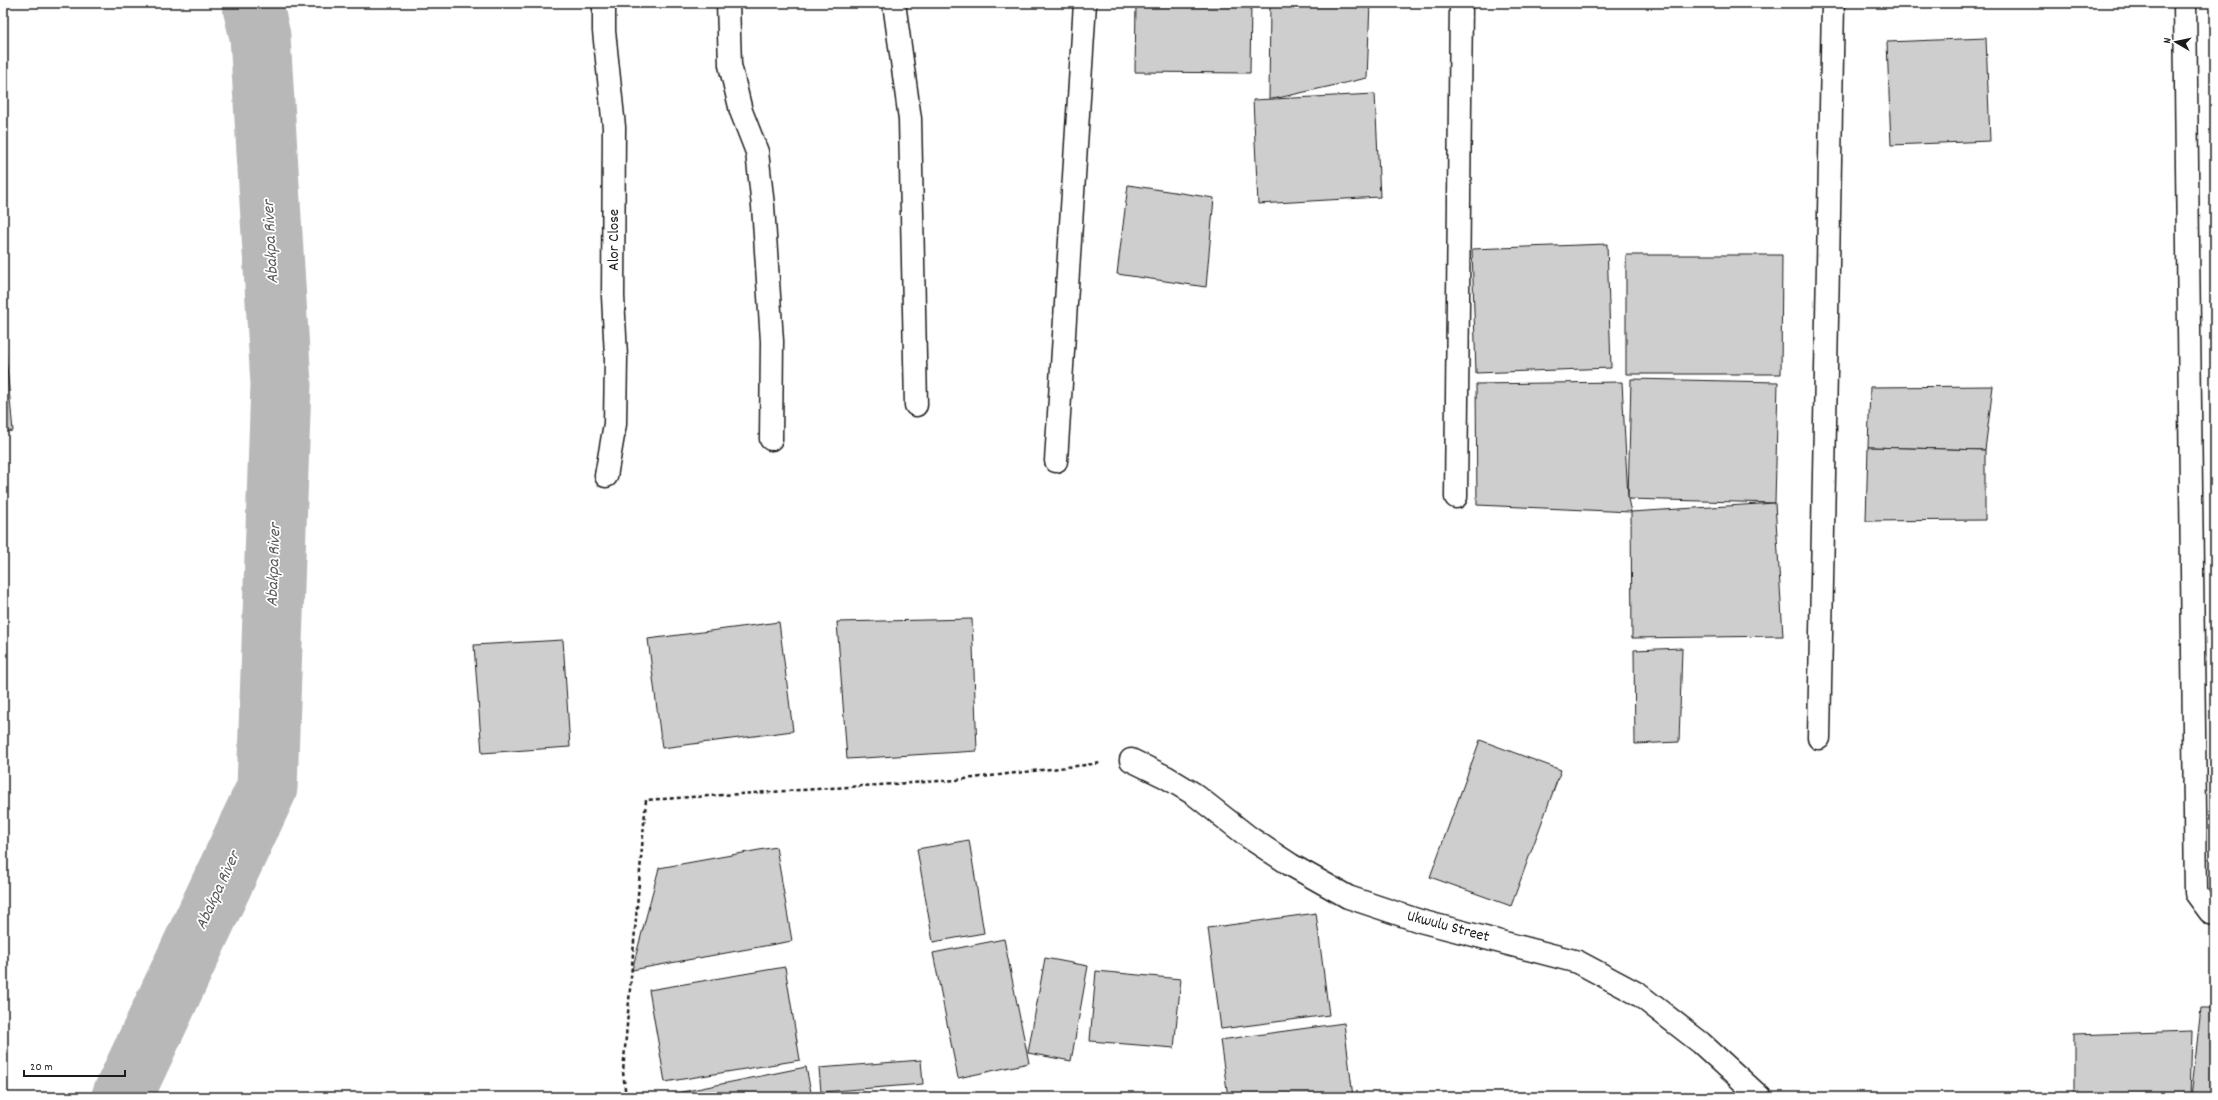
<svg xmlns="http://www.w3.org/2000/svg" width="2218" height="1100" viewBox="0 0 2218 1100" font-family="Dekko,sans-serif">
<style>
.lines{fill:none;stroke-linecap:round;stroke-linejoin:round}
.river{stroke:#b8b8b8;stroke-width:61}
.building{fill:#cecece;stroke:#1c1c1c}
.street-casing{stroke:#1c1c1c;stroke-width:25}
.path{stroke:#1c1c1c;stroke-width:2.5;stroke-dasharray:4 3;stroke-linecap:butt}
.street{stroke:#fff;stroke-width:22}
.labels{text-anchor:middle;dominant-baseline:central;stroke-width:3.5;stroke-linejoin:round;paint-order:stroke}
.street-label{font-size:16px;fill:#1c1c1c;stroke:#fff}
.water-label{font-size:17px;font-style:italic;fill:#5a5a5a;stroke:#fff}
</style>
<rect width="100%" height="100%" fill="#fff"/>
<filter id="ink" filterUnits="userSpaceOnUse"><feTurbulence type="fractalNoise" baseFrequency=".025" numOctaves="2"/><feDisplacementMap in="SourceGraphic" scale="8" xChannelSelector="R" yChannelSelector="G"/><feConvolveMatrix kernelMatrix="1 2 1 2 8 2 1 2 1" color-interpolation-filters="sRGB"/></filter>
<g filter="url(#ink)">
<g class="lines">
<path class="river" d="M 122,1097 L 267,788 L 281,384 L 260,36 L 252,3"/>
</g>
<g class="building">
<path d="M 1136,3 L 1251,3 L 1250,73 L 1135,72 Z"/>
<path d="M 1270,3 L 1370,3 L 1367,78 L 1269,100 Z"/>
<path d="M 1986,38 L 1990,141 L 1891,145 L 1887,42 Z"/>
<path d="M 1375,94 L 1380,197 L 1258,204 L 1253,100 Z"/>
<path d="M 1128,185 L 1214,198 L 1206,287 L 1117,274 Z"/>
<path d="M 1607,244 L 1611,368 L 1476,373 L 1472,249 Z"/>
<path d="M 1626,255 L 1782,255 L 1781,374 L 1626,374 Z"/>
<path d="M 5,346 L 13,431 L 3,432 L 3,347 Z"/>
<path d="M 1631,379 L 1778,382 L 1775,503 L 1628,499 Z"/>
<path d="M 1622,382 L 1628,499 L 1631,512 L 1477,505 L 1476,384 Z"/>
<path d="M 1993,386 L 1985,450 L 1868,447 L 1870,387 Z"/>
<path d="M 1868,447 L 1985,450 L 1985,520 L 1866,521 Z"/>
<path d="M 1775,503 L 1783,636 L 1632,638 L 1631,512 Z"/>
<path d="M 972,619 L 977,751 L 847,759 L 837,622 Z"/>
<path d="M 779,622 L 793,731 L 662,748 L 648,639 Z"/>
<path d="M 563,640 L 570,747 L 482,753 L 474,645 Z"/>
<path d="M 1682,648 L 1679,742 L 1635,744 L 1634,650 Z"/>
<path d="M 1480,740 L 1561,770 L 1511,906 L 1430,877 Z"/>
<path d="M 969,840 L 984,933 L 933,942 L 917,849 Z"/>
<path d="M 776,847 L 792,941 L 632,970 L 659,868 Z"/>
<path d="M 1316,913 L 1329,1015 L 1221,1029 L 1208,928 Z"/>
<path d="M 1004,939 L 1029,1063 L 958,1078 L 933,953 Z"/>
<path d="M 1045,958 L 1088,966 L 1071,1061 L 1028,1053 Z"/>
<path d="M 785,967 L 800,1060 L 665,1082 L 649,990 Z"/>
<path d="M 1096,971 L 1181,979 L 1174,1048 L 1090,1041 Z"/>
<path d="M 2201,1008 L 2215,1008 L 2215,1097 L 2191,1097 Z"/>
<path d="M 1344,1023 L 1353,1097 L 1228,1097 L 1220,1040 Z"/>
<path d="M 2192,1031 L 2190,1097 L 2074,1097 L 2074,1035 Z"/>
<path d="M 921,1060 L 923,1084 L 821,1092 L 819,1068 Z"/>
<path d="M 806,1067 L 812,1097 L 657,1097 Z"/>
</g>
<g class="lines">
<defs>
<g id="street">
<path d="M 604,3 L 604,31 L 614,127 L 613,296 L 616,357 L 615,424 L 606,476"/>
<path d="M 728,3 L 730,65 L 741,111 L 757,152 L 763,206 L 772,341 L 771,439"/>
<path d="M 894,3 L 910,119 L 916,405"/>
<path d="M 2185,3 L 2196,893 L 2210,912 L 2215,913"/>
<path d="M 1056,461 L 1085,3"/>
<path d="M 1456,497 L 1461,3"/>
<path d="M 1819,738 L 1833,3"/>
<path d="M 1131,760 L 1166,777 L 1194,794 L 1250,838 L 1291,865 L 1348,897 L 1420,921 L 1578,962 L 1638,994 L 1701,1043 L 1760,1097"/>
</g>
</defs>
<use href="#street" class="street-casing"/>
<path class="path" d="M 626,1097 L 623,1072 L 646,800 L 956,780 L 1102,763"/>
<use href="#street" class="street"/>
</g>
</g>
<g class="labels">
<g class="street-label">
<text transform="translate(614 240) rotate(-90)">Alor Close</text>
<text transform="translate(1448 927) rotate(15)">Ukwulu Street</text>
</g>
<g class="water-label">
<text transform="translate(272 242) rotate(-93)">Abakpa River</text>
<text transform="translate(275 565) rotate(-88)">Abakpa River</text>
<text transform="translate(219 891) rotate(-65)">Abakpa River</text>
</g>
</g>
<rect width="2218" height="1100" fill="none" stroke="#fff" stroke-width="16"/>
<rect x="8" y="8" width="2202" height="1084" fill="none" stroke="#1c1c1c" stroke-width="1.5" filter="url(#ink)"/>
<g transform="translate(2176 42) rotate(279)" stroke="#ffffff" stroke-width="3" paint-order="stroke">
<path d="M0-3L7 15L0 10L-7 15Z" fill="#1c1c1c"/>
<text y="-6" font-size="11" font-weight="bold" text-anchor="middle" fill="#1c1c1c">N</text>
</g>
<path d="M24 1070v6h101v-6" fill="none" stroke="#1c1c1c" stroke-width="2"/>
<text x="30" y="1070" font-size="12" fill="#1c1c1c" stroke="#ffffff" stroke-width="3" paint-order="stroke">20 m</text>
</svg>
